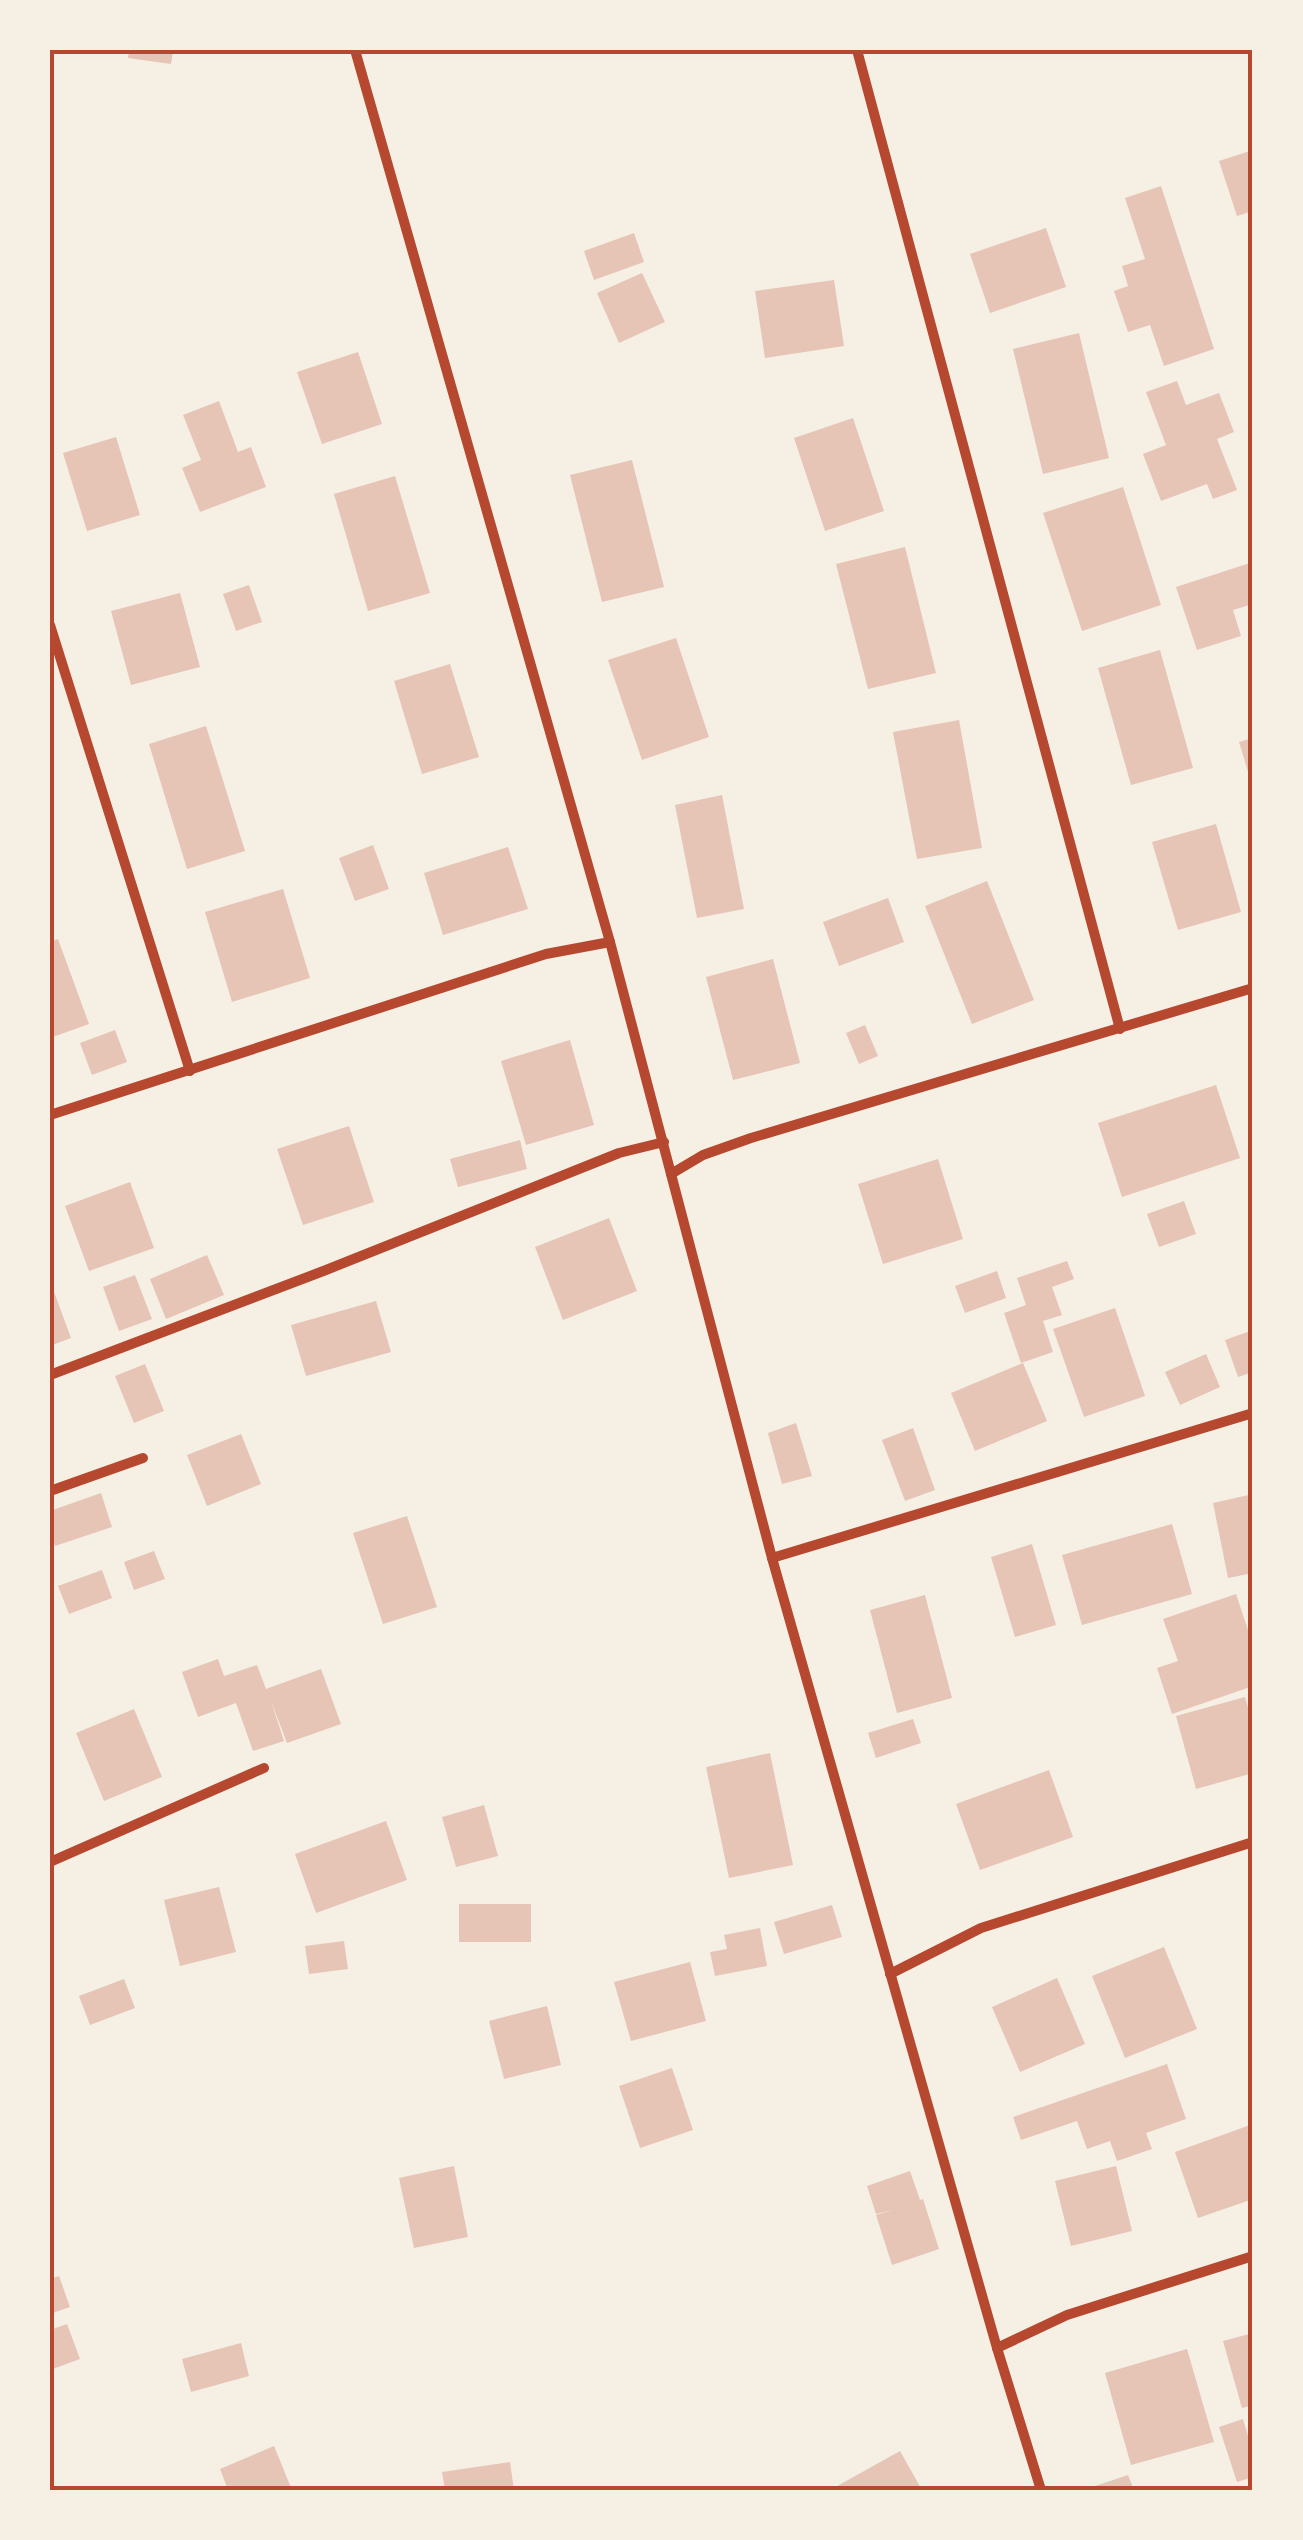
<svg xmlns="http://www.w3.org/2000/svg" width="1303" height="2540" viewBox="0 0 1303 2540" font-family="'DejaVu Sans',sans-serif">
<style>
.building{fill:#e6c5b7}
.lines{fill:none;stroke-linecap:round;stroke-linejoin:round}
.minor{stroke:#b5482f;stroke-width:10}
.neatline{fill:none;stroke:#b5482f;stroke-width:4}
</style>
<rect width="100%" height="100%" fill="#f6efe4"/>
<g class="building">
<path d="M 129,50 L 173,50 L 171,64 L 128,58 Z"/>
<path d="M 1253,150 L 1253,211 L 1237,216 L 1219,161 Z"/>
<path d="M 1161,186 L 1214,349 L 1164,366 L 1150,325 L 1128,332 L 1114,291 L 1128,286 L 1122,266 L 1145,259 L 1125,198 Z"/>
<path d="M 1046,228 L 1066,287 L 990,313 L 970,254 Z"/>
<path d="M 634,233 L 644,262 L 594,280 L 584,251 Z"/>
<path d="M 642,273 L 665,322 L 619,343 L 597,293 Z"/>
<path d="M 834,280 L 844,346 L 765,358 L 755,291 Z"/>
<path d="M 1079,333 L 1109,458 L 1043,474 L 1013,349 Z"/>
<path d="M 358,352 L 382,424 L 322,444 L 297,372 Z"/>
<path d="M 1177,381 L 1186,405 L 1219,393 L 1234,432 L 1217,439 L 1237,490 L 1213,499 L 1207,484 L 1161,501 L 1143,454 L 1166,445 L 1146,392 Z"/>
<path d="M 219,401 L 238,452 L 251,447 L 266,487 L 200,512 L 182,468 L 201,460 L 183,415 Z"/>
<path d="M 853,418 L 884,511 L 825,531 L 794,438 Z"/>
<path d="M 116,437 L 140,515 L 87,531 L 63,453 Z"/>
<path d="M 632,460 L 664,587 L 602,602 L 570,475 Z"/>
<path d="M 395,476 L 430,593 L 368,611 L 334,494 Z"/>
<path d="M 1123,487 L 1161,605 L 1082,631 L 1043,513 Z"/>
<path d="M 905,547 L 936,673 L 868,689 L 836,564 Z"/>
<path d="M 1253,562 L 1253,604 L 1233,610 L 1241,636 L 1197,650 L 1176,587 Z"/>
<path d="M 249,585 L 262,622 L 236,631 L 223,594 Z"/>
<path d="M 180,593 L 200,667 L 131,685 L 111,611 Z"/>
<path d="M 676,638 L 709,737 L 642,760 L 608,660 Z"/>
<path d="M 1160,650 L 1193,768 L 1131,785 L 1098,668 Z"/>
<path d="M 450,664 L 479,757 L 422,774 L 394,681 Z"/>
<path d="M 959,720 L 982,848 L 917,859 L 893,732 Z"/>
<path d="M 206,726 L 245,851 L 187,869 L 149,744 Z"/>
<path d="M 1253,738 L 1253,785 L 1252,785 L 1239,742 Z"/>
<path d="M 722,795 L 744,909 L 697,918 L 675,805 Z"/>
<path d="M 1216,824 L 1241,912 L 1178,930 L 1152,842 Z"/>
<path d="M 373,845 L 389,889 L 355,901 L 339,858 Z"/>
<path d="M 508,847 L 528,909 L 443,935 L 424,873 Z"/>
<path d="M 987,881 L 1034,1000 L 972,1024 L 925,906 Z"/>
<path d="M 283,889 L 310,978 L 232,1002 L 205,912 Z"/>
<path d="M 888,898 L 904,942 L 839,966 L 823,922 Z"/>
<path d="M 58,939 L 89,1024 L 50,1038 L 50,942 Z"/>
<path d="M 773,959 L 800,1063 L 733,1080 L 706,977 Z"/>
<path d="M 865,1025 L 878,1056 L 859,1064 L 846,1033 Z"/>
<path d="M 115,1030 L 127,1062 L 92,1075 L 80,1043 Z"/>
<path d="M 570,1040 L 594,1125 L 526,1145 L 501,1061 Z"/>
<path d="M 1216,1085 L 1240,1158 L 1122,1197 L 1098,1123 Z"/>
<path d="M 349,1126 L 374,1202 L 303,1225 L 277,1149 Z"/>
<path d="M 520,1140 L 527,1169 L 458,1187 L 450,1159 Z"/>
<path d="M 938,1159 L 963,1239 L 883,1264 L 858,1184 Z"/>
<path d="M 130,1182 L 154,1248 L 89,1271 L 65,1206 Z"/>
<path d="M 1184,1201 L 1196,1234 L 1159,1247 L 1147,1214 Z"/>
<path d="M 609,1218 L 637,1291 L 563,1320 L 535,1247 Z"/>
<path d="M 207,1255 L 224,1295 L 166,1319 L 150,1279 Z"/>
<path d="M 1067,1261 L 1074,1279 L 1052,1287 L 1062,1315 L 1043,1321 L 1053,1352 L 1021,1363 L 1004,1313 L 1026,1305 L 1017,1278 Z"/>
<path d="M 997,1271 L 1006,1298 L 965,1313 L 955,1286 Z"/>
<path d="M 135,1275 L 152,1319 L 119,1331 L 103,1287 Z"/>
<path d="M 50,1281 L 71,1338 L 50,1346 Z"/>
<path d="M 376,1301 L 391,1352 L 306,1376 L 291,1325 Z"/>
<path d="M 1115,1308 L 1145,1396 L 1084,1417 L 1053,1329 Z"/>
<path d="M 1253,1330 L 1253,1372 L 1238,1377 L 1225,1340 Z"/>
<path d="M 1206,1354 L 1220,1387 L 1180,1405 L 1165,1372 Z"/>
<path d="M 1023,1363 L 1047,1421 L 975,1451 L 951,1393 Z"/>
<path d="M 145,1364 L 164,1411 L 134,1423 L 115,1376 Z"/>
<path d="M 796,1423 L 812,1476 L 782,1484 L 768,1433 Z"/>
<path d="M 913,1428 L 935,1490 L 905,1501 L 882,1440 Z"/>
<path d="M 241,1434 L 261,1484 L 207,1506 L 187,1455 Z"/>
<path d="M 101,1493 L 112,1527 L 55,1546 L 50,1530 L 50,1511 Z"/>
<path d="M 1253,1494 L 1253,1573 L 1228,1578 L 1213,1503 Z"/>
<path d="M 407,1516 L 437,1607 L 383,1624 L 353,1533 Z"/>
<path d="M 1172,1524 L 1192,1594 L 1082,1625 L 1062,1555 Z"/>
<path d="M 1032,1544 L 1056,1625 L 1015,1637 L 991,1557 Z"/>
<path d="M 154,1551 L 165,1579 L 134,1590 L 124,1562 Z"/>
<path d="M 102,1570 L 112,1598 L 69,1614 L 58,1586 Z"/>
<path d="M 1236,1594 L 1253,1645 L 1253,1686 L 1172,1714 L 1157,1668 L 1178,1661 L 1163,1619 Z"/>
<path d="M 925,1595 L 952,1698 L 897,1713 L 870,1610 Z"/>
<path d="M 218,1659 L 224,1676 L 257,1665 L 266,1689 L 321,1669 L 341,1724 L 287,1743 L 271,1701 L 284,1741 L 253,1751 L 236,1703 L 198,1717 L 182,1672 Z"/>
<path d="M 1245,1697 L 1253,1725 L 1253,1773 L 1196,1789 L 1176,1716 Z"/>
<path d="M 134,1709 L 162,1777 L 104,1801 L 76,1733 Z"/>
<path d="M 913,1719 L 921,1743 L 876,1758 L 868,1733 Z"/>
<path d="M 770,1753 L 793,1865 L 729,1878 L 706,1767 Z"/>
<path d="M 1049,1770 L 1073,1837 L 980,1870 L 956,1804 Z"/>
<path d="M 484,1805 L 498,1856 L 456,1867 L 442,1817 Z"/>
<path d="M 386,1821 L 407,1880 L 316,1913 L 295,1854 Z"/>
<path d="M 219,1887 L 236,1952 L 180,1966 L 164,1900 Z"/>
<rect x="459" y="1904" width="72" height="38"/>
<path d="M 832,1905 L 842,1937 L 784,1954 L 774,1922 Z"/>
<path d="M 760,1928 L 767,1966 L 715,1976 L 710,1952 L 727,1949 L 724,1935 Z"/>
<path d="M 344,1941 L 348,1969 L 309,1974 L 305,1946 Z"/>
<path d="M 1164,1947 L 1197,2029 L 1125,2058 L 1092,1976 Z"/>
<path d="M 690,1962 L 706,2021 L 631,2041 L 614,1982 Z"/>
<path d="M 1057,1978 L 1085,2044 L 1020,2072 L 992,2007 Z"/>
<path d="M 124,1979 L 135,2008 L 90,2025 L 79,1996 Z"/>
<path d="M 547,2006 L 561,2065 L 504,2079 L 489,2021 Z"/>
<path d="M 1167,2064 L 1186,2119 L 1146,2133 L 1152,2149 L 1117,2161 L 1110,2141 L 1087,2149 L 1077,2121 L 1021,2140 L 1013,2117 Z"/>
<path d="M 672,2068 L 693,2130 L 640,2148 L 619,2086 Z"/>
<path d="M 1253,2124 L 1253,2199 L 1198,2218 L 1175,2152 Z"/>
<path d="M 454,2166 L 468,2237 L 414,2248 L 399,2178 Z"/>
<path d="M 1116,2166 L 1132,2231 L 1071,2246 L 1055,2181 Z"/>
<path d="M 910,2171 L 920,2200 L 923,2199 L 939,2249 L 892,2265 L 876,2215 L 893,2210 L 876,2214 L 867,2186 Z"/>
<path d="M 59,2276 L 70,2307 L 50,2314 L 50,2279 Z"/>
<path d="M 67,2324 L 80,2359 L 50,2370 L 50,2330 Z"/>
<path d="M 1253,2333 L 1253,2405 L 1242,2408 L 1223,2341 Z"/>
<path d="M 241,2343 L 249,2376 L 191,2392 L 182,2359 Z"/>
<path d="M 1187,2349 L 1214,2442 L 1131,2465 L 1105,2373 Z"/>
<path d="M 1243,2419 L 1248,2436 L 1253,2435 L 1253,2477 L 1237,2482 L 1219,2427 Z"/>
<path d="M 274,2446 L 292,2490 L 228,2490 L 220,2469 Z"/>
<path d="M 900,2451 L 922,2490 L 830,2490 Z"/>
<path d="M 510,2462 L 514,2490 L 445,2490 L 442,2472 Z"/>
<path d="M 1128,2475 L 1134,2490 L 1086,2490 L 1086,2489 Z"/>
</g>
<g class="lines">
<g class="minor">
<path d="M 355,50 L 610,942 L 772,1558 L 997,2348 L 1041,2490"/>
<path d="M 857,50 L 1120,1029"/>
<path d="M 50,625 L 190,1071"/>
<path d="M 50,1115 L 546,954 L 610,942"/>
<path d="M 671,1174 L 703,1155 L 751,1138 L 1253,988"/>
<path d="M 50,1375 L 326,1270 L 619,1153 L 664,1142"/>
<path d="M 50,1491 L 143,1458"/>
<path d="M 772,1558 L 1253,1413"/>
<path d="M 50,1862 L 264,1768"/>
<path d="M 890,1974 L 981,1928 L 1253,1842"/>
<path d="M 997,2348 L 1067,2315 L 1253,2256"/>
</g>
</g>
<rect width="1303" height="2540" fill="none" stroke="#f6efe4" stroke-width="105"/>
<rect x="52" y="52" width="1198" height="2436" class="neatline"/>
</svg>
